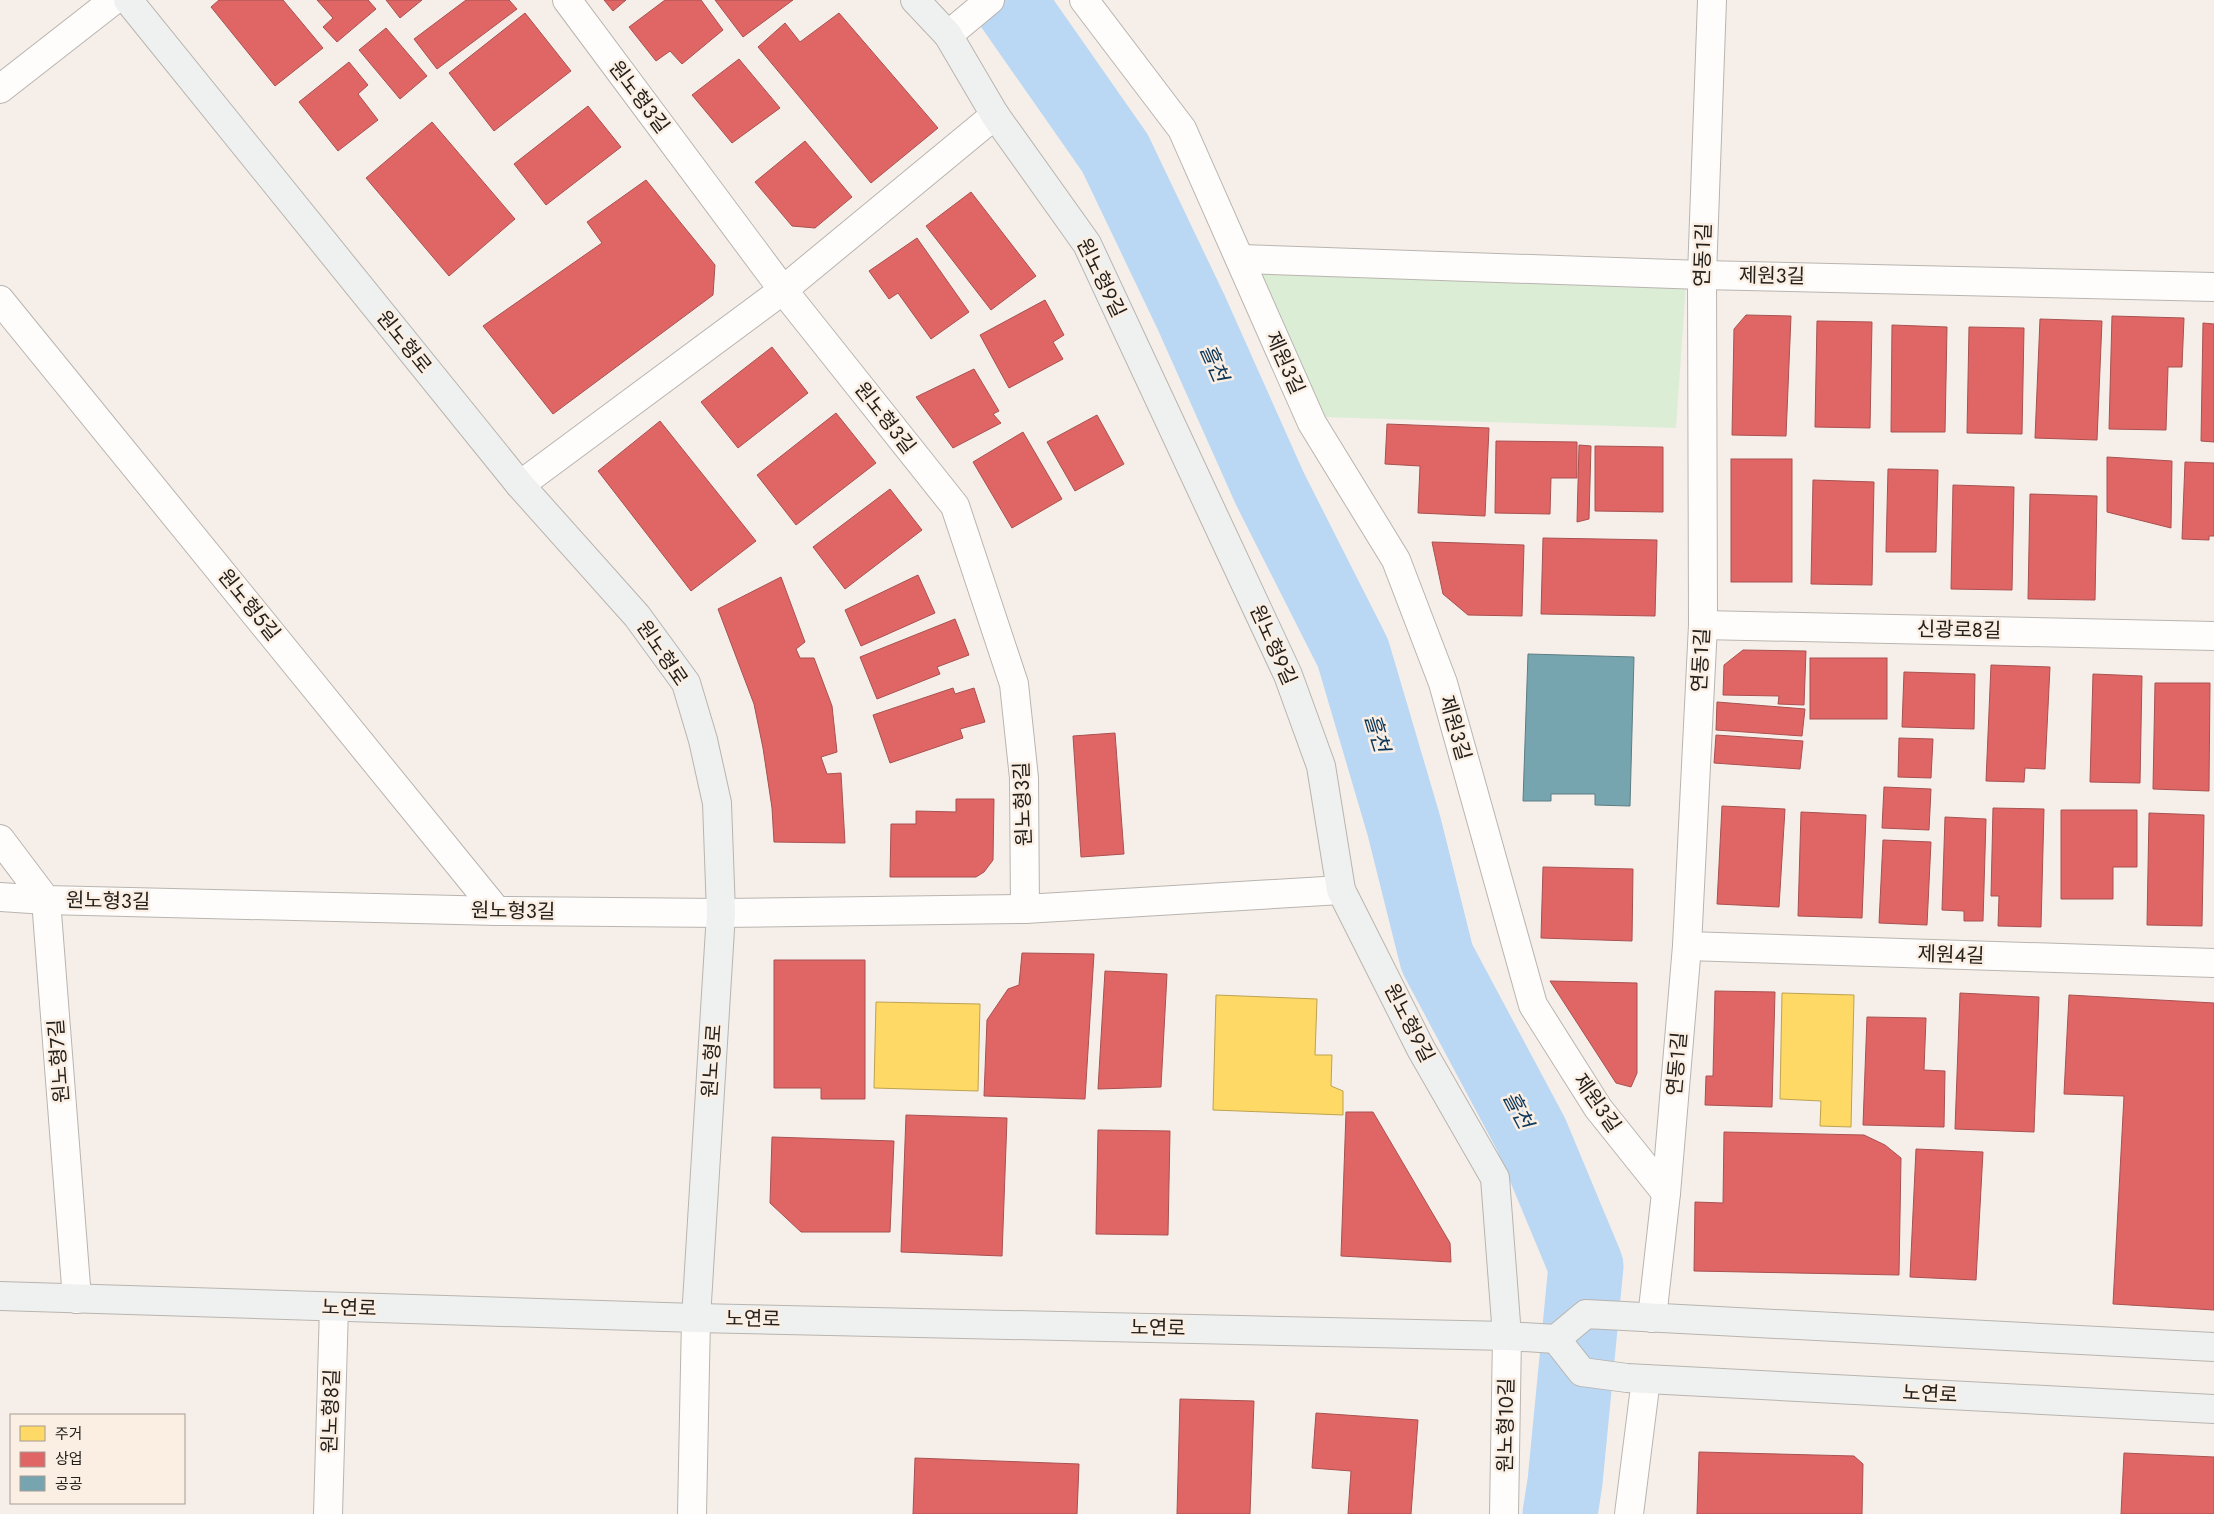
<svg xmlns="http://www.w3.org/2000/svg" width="2214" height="1514" viewBox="0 0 2214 1514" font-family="Jost,'Noto Sans KR',sans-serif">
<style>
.green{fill:#dcedd6}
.homes{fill:#ffd966;stroke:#bda250}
.shops{fill:#e06666;stroke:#a85150}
.public{fill:#76a5af;stroke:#5d7d83}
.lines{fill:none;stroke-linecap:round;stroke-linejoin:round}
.river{stroke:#bad7f4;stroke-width:75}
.street-casing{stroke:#b9b4af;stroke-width:30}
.secondary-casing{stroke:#b9b4af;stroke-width:30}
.street{stroke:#fefdfc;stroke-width:28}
.secondary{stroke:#eef1f0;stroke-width:28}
.labels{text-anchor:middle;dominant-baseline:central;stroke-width:5;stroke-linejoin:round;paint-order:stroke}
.street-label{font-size:20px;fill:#24201c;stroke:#fbefe4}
.water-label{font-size:21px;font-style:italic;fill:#0c3759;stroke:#fbefe4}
</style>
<rect width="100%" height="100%" fill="#f6efe9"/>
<path class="green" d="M 1254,269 L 1686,284 L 1676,428 L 1321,417 Z"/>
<g class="homes">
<path d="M 1782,993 L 1854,995 L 1851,1127 L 1820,1126 L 1821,1101 L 1780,1099 Z"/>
<path d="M 1216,995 L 1317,999 L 1315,1055 L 1332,1055 L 1331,1086 L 1343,1091 L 1343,1115 L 1213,1110 Z"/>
<path d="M 876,1002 L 980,1004 L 978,1091 L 874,1088 Z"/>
</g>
<g class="shops">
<path d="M 219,0 L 283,0 L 323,48 L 275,86 L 211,7 Z"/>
<path d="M 317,0 L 368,0 L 376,9 L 337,42 L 323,27 L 333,18 Z"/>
<path d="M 386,0 L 422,0 L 400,18 Z"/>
<path d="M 466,0 L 509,0 L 517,9 L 437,69 L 414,39 Z"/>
<path d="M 604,0 L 626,0 L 613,11 Z"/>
<path d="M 665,0 L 701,0 L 723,30 L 682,64 L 670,51 L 656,61 L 629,27 Z"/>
<path d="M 715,0 L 793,0 L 743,37 Z"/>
<path d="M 525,13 L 571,71 L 494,131 L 449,73 Z"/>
<path d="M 839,13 L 938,128 L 871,183 L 758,47 L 785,23 L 800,42 Z"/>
<path d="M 386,28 L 427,76 L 400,99 L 359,50 Z"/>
<path d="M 739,59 L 780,108 L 732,143 L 692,95 Z"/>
<path d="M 349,62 L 368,85 L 358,94 L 378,120 L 338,151 L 299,102 Z"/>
<path d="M 588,106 L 621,147 L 546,205 L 514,164 Z"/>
<path d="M 432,122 L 515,219 L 449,276 L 366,178 Z"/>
<path d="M 805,141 L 852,197 L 815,228 L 792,226 L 755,182 Z"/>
<path d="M 646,180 L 715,265 L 713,295 L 553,414 L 483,326 L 602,243 L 587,222 Z"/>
<path d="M 971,192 L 1036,276 L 991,310 L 926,226 Z"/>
<path d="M 917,238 L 969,312 L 931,339 L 898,293 L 889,299 L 869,271 Z"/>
<path d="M 1045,300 L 1064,335 L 1053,342 L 1063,359 L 1009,388 L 980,335 Z"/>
<path d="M 1746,315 L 1791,316 L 1786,436 L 1732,435 L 1734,329 Z"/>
<path d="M 2112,316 L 2184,318 L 2182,367 L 2168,367 L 2166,430 L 2109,429 Z"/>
<path d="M 2040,319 L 2102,321 L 2097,440 L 2035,438 Z"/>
<path d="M 1817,321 L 1872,322 L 1870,428 L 1815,427 Z"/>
<path d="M 2203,323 L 2214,324 L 2214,442 L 2201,441 Z"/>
<path d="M 1892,325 L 1947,327 L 1945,432 L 1891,432 Z"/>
<path d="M 1969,327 L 2024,328 L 2022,434 L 1967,433 Z"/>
<path d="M 772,347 L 808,393 L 738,448 L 701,402 Z"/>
<path d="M 974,369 L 999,411 L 993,414 L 1001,423 L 953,448 L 916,397 Z"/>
<path d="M 836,413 L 876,463 L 796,525 L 757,475 Z"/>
<path d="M 1097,415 L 1124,464 L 1075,491 L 1047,442 Z"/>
<path d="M 660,421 L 756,541 L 691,591 L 598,471 Z"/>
<path d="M 1387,424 L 1489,428 L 1485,516 L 1418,513 L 1420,466 L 1385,464 Z"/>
<path d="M 1023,432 L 1062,499 L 1012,528 L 973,462 Z"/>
<path d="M 1496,441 L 1577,442 L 1577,478 L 1551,478 L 1550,514 L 1495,513 Z"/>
<path d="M 1579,445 L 1591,446 L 1589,519 L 1577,522 Z"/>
<path d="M 1595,446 L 1663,447 L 1663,512 L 1595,511 Z"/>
<path d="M 2107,457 L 2172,461 L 2171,528 L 2107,512 Z"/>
<rect x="1731" y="459" width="61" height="123"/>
<path d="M 2185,462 L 2214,463 L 2214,536 L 2209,536 L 2209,540 L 2182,539 Z"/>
<path d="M 1888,469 L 1938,470 L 1936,552 L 1886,552 Z"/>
<path d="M 1813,480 L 1874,482 L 1872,585 L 1811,584 Z"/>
<path d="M 1953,485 L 2014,487 L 2012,590 L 1951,589 Z"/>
<path d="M 890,489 L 922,530 L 845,589 L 813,547 Z"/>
<path d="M 2030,494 L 2097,496 L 2095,600 L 2028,599 Z"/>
<path d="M 1543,538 L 1657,540 L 1655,616 L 1541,614 Z"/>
<path d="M 1432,542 L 1524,545 L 1522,616 L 1468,615 L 1443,594 Z"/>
<path d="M 918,575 L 935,613 L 861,646 L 845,610 Z"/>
<path d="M 781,577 L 805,642 L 796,649 L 800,658 L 814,658 L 832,706 L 837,752 L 821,757 L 827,774 L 841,773 L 845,843 L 774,842 L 772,808 L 763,748 L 754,704 L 718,609 Z"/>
<path d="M 955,619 L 969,655 L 937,667 L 940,674 L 877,699 L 860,657 Z"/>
<path d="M 1743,650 L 1806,651 L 1804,705 L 1778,704 L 1779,696 L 1723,695 L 1724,665 Z"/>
<rect x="1810" y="658" width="77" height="61"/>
<path d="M 1991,665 L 2050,667 L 2045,769 L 2025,768 L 2024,782 L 1986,781 Z"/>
<path d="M 1904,672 L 1975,674 L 1974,729 L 1902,727 Z"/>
<path d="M 2093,674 L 2142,676 L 2140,783 L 2090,782 Z"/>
<path d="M 2155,683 L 2210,683 L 2209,791 L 2153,789 Z"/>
<path d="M 953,688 L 955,694 L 974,688 L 985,722 L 960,729 L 963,738 L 890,763 L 873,715 Z"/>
<path d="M 1717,702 L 1805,709 L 1802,736 L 1716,730 Z"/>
<path d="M 1115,733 L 1124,854 L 1081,857 L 1073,736 Z"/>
<path d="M 1716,735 L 1803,741 L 1800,769 L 1714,763 Z"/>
<path d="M 1899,738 L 1933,739 L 1931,778 L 1898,777 Z"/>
<path d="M 1884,787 L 1931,789 L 1929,830 L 1882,828 Z"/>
<path d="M 956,799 L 994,799 L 993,860 L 984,872 L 976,877 L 890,877 L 891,824 L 916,824 L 916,811 L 956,812 Z"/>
<path d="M 1722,806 L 1785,809 L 1779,907 L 1717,904 Z"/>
<path d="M 1993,808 L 2044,809 L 2041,927 L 1998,926 L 1999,896 L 1991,896 Z"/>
<path d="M 2061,810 L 2137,810 L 2137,867 L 2113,867 L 2113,899 L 2061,899 Z"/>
<path d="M 1801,812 L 1866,815 L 1862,918 L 1798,916 Z"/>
<path d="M 2149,813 L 2204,815 L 2202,926 L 2147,925 Z"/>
<path d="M 1945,817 L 1986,819 L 1983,921 L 1964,921 L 1964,911 L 1942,910 Z"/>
<path d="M 1883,840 L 1931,842 L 1927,925 L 1879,923 Z"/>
<path d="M 1543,867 L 1633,869 L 1632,941 L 1541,938 Z"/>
<path d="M 1022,953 L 1094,954 L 1085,1099 L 984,1096 L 987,1020 L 1008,989 L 1019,985 Z"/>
<path d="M 774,960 L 865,960 L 865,1099 L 821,1099 L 821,1088 L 774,1088 Z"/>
<path d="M 1105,971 L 1167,974 L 1161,1087 L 1098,1089 Z"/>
<path d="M 1550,981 L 1637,983 L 1637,1073 L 1631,1087 L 1616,1083 Z"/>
<path d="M 1715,991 L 1775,992 L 1772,1107 L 1705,1105 L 1706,1076 L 1713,1076 Z"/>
<path d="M 1960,993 L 2039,997 L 2034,1132 L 1955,1129 Z"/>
<path d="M 2069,995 L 2214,1003 L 2214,1310 L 2113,1304 L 2124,1096 L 2064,1094 Z"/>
<path d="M 1867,1017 L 1926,1018 L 1924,1070 L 1945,1071 L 1944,1127 L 1863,1125 Z"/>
<path d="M 1346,1112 L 1373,1112 L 1450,1243 L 1451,1262 L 1341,1256 Z"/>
<path d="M 906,1115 L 1007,1118 L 1002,1256 L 901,1252 Z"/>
<path d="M 1098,1130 L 1170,1131 L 1168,1235 L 1096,1234 Z"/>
<path d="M 1724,1132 L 1864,1135 L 1885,1145 L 1901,1158 L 1899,1275 L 1694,1271 L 1695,1202 L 1723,1203 Z"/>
<path d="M 772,1137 L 894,1141 L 890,1232 L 801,1232 L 770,1203 Z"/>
<path d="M 1916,1149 L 1983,1152 L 1976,1280 L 1910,1277 Z"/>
<path d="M 1180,1399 L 1254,1401 L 1250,1514 L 1177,1514 Z"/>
<path d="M 1316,1413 L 1418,1420 L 1411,1514 L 1348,1514 L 1351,1471 L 1312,1468 Z"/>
<path d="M 1699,1452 L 1854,1456 L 1863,1464 L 1862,1514 L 1697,1514 Z"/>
<path d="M 2124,1453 L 2214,1457 L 2214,1514 L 2121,1514 Z"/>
<path d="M 915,1458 L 1079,1464 L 1077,1514 L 913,1514 Z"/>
</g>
<path class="public" d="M 1528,654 L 1634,657 L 1630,806 L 1595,805 L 1595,794 L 1551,794 L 1551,801 L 1523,801 Z"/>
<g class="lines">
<path class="river" d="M 1008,0 L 1115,153 L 1191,312 L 1270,489 L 1353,653 L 1404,826 L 1437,958 L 1531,1134 L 1586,1266 L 1565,1482 L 1560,1514"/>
<defs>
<g id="street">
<path d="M 567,0 L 783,290 L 955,506 L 1014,684 L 1024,778 L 1025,909"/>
<path d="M 1084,0 L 1182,129 L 1312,423 L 1396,560 L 1443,683 L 1533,1005 L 1598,1108 L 1666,1193"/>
<path d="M 948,35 L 990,0"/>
<path d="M 0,89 L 114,0"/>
<path d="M 1240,259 L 1702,275 L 2214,287"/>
<path d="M 0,300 L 497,911"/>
<path d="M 520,485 L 783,290 L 995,115"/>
<path d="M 1703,625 L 2214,636"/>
<path d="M 0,839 L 46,900 L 77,1299"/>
<path d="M 0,897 L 46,900 L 497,911 L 721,913 L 1025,909 L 1341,890"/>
<path d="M 1687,946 L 2214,963"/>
<path d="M 1652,1318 L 1666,1193 L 1687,946 L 1703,625 L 1702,275 L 1712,0"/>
<path d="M 328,1514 L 334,1307"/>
<path d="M 692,1514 L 696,1318"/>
<path d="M 1504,1514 L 1507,1336"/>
<path d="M 1629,1514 L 1646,1379"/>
</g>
<g id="secondary">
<path d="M 128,0 L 520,485 L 637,616 L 686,683 L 703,740 L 717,803 L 721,913 L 696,1318"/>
<path d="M 915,0 L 948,35 L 995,115 L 1087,244 L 1288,675 L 1321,766 L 1341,890 L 1421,1049 L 1495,1178 L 1507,1336"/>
<path d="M 0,1296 L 696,1318 L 1507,1336 L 1556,1339 L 1586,1314 L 2214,1347"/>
<path d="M 1556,1339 L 1582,1372 L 1627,1378 L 2214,1409"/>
</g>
</defs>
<use href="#street" class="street-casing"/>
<use href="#secondary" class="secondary-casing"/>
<use href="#street" class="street"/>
<use href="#secondary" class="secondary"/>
</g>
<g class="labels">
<g class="street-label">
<text transform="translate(639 97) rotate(53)">원노형3길</text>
<text transform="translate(1703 255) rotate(-88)">연동1길</text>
<text transform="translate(1772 276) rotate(1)">제원3길</text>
<text transform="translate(1101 278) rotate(64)">원노형9길</text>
<text transform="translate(404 342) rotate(51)">원노형로</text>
<text transform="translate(1285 363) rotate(66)">제원3길</text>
<text transform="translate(885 418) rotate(52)">원노형3길</text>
<text transform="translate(249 605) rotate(51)">원노형5길</text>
<text transform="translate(1959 630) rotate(1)">신광로8길</text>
<text transform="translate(1273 645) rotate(66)">원노형9길</text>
<text transform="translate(662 653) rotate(56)">원노형로</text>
<text transform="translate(1701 660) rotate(-87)">연동1길</text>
<text transform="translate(1455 728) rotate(74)">제원3길</text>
<text transform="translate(1023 804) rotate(-92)">원노형3길</text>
<text transform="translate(108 901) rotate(1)">원노형3길</text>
<text transform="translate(513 911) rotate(1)">원노형3길</text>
<text transform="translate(1951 955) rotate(2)">제원4길</text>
<text transform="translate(1409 1023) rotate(63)">원노형9길</text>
<text transform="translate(59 1061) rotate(-94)">원노형7길</text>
<text transform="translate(712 1061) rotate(-86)">원노형로</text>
<text transform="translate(1677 1064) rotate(-85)">연동1길</text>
<text transform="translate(1597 1103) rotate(55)">제원3길</text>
<text transform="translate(349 1308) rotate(2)">노연로</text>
<text transform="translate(753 1319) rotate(1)">노연로</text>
<text transform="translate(1158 1328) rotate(1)">노연로</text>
<text transform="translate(1930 1394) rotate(3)">노연로</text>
<text transform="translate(331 1411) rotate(-88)">원노형8길</text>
<text transform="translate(1506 1425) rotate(-89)">원노형10길</text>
</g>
<g class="water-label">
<text transform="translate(1214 363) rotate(66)">흘천</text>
<text transform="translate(1377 733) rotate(73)">흘천</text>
<text transform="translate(1518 1110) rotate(62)">흘천</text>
</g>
</g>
<rect x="10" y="1414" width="175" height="90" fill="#fbefe4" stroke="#a59c94"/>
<rect x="20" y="1426" width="25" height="15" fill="#ffd966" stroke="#a59c94"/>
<text x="55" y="1439" font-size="15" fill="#24201c">주거</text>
<rect x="20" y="1452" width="25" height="15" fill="#e06666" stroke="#a59c94"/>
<text x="55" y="1464" font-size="15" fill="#24201c">상업</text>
<rect x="20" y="1476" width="25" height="15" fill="#76a5af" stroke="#a59c94"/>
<text x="55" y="1489" font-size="15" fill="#24201c">공공</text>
</svg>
